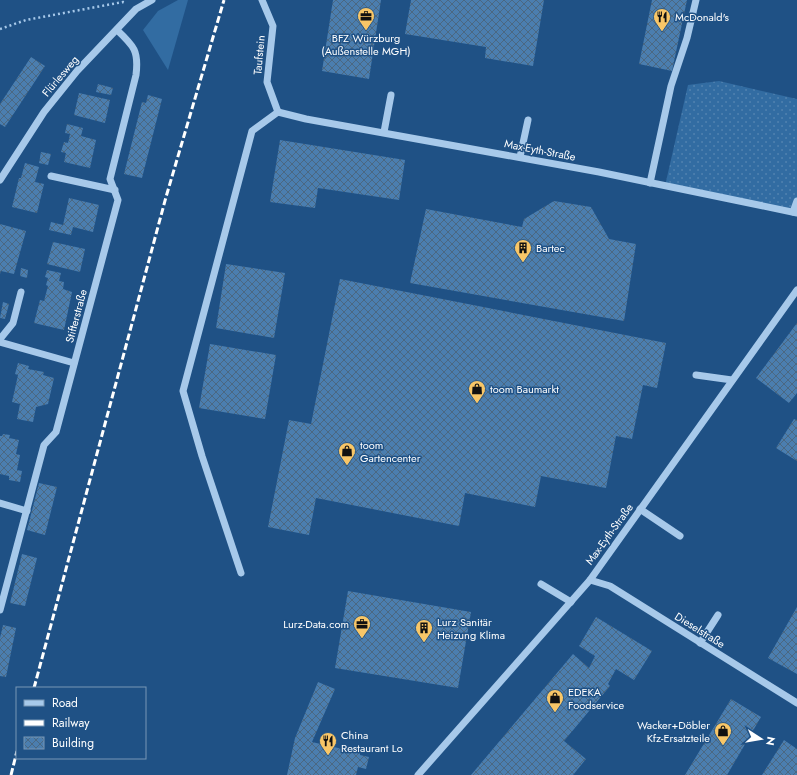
<svg xmlns="http://www.w3.org/2000/svg" width="797" height="775" viewBox="0 0 797 775" font-family="Jost,sans-serif">
<style>
.grass{fill:url(#grass-dots)}
.park{fill:#326ca2}
.building{fill:url(#building-cross-hatch)}
.lines{fill:none;stroke-linecap:round;stroke-linejoin:round}
.path{stroke:#a7c9ea;stroke-width:2.5;stroke-dasharray:2 3;stroke-linecap:butt}
.minor{stroke:#a7c9ea;stroke-width:7}
.rail{stroke:#fff;stroke-width:3;stroke-dasharray:7 3;stroke-linecap:butt}
.labels{text-anchor:middle;dominant-baseline:central;stroke-width:3;stroke-linejoin:round;paint-order:stroke}
.poi-label{font-size:11px;fill:#fff;stroke:#1f5185;text-anchor:start}
.street-label{font-size:11px;fill:#fff;stroke:#1f5185}
</style>
<defs>
<pattern id="grass-dots" width="8" height="8" patternUnits="userSpaceOnUse"><rect width="8" height="8" fill="#326ca2"/><path d="M2 2h.1M6 6h.1" fill="none" stroke="#5182b0" stroke-width="1.8" stroke-linecap="round"/></pattern>
<pattern id="building-cross-hatch" width="8" height="8" patternUnits="userSpaceOnUse"><rect width="8" height="8" fill="#4b7eaf"/><path d="M0 0l8 8M0 8l8-8" fill="none" stroke="#4b6882"/></pattern>
</defs>
<rect width="100%" height="100%" fill="#1f5185"/>
<path class="grass" d="M 719,81 L 797,99 L 797,201 L 793,212 L 665,186 L 688,85 Z"/>
<path class="park" d="M 178,0 L 188,0 L 168,70 L 143,30 L 158,11 Z"/>
<g class="building">
<path d="M 333,0 L 381,0 L 369,79 L 322,71 Z"/>
<path d="M 411,0 L 544,0 L 533,66 L 485,58 L 486,47 L 405,34 Z"/>
<path d="M 652,0 L 687,0 L 672,71 L 639,64 Z"/>
<path d="M 31,57 L 45,66 L 5,127 L 0,124 L 0,104 Z"/>
<path d="M 98,84 L 113,88 L 111,95 L 96,92 Z"/>
<path d="M 79,93 L 110,100 L 105,123 L 74,115 Z"/>
<path d="M 148,95 L 162,99 L 142,178 L 124,174 L 142,102 L 146,103 Z"/>
<path d="M 67,124 L 83,128 L 81,136 L 96,140 L 90,168 L 64,162 L 66,153 L 61,152 L 64,142 L 68,143 L 70,134 L 65,133 Z"/>
<path d="M 280,140 L 405,160 L 399,200 L 318,188 L 315,208 L 270,202 Z"/>
<path d="M 41,152 L 51,154 L 48,165 L 39,163 Z"/>
<path d="M 25,163 L 39,167 L 35,182 L 44,184 L 37,213 L 12,207 L 19,178 L 21,178 Z"/>
<path d="M 69,198 L 99,205 L 93,232 L 73,227 L 71,235 L 49,230 L 51,222 L 63,225 Z"/>
<path d="M 554,201 L 591,207 L 609,239 L 636,244 L 624,321 L 410,283 L 426,209 L 522,227 L 524,219 Z"/>
<path d="M 0,224 L 26,231 L 14,274 L 1,271 L 0,274 Z"/>
<path d="M 53,242 L 85,249 L 80,272 L 47,264 Z"/>
<path d="M 226,264 L 285,273 L 274,338 L 216,328 Z"/>
<path d="M 21,268 L 28,270 L 27,278 L 20,276 Z"/>
<path d="M 47,270 L 61,273 L 59,281 L 64,282 L 63,289 L 72,292 L 64,330 L 34,323 L 40,300 L 44,301 L 48,286 L 46,285 L 48,278 L 45,277 Z"/>
<path d="M 340,279 L 666,343 L 657,388 L 643,385 L 632,439 L 616,436 L 606,488 L 541,476 L 535,507 L 465,493 L 459,526 L 316,498 L 309,535 L 268,527 L 289,420 L 311,424 Z"/>
<path d="M 3,302 L 9,304 L 5,319 L 0,318 Z"/>
<path d="M 797,323 L 797,393 L 789,403 L 756,378 Z"/>
<path d="M 210,344 L 276,355 L 265,419 L 199,408 Z"/>
<path d="M 18,363 L 29,366 L 28,369 L 44,372 L 43,375 L 54,378 L 48,404 L 36,407 L 33,422 L 17,419 L 20,404 L 12,402 L 18,375 L 15,374 Z"/>
<path d="M 794,419 L 797,420 L 797,461 L 776,448 Z"/>
<path d="M 3,434 L 10,435 L 9,438 L 19,440 L 16,454 L 20,455 L 17,470 L 22,471 L 20,482 L 9,480 L 9,476 L 0,474 L 0,436 L 2,436 Z"/>
<path d="M 39,483 L 57,487 L 45,535 L 27,530 Z"/>
<path d="M 22,554 L 37,558 L 25,606 L 10,603 Z"/>
<path d="M 348,591 L 471,612 L 458,688 L 335,668 Z"/>
<path d="M 797,607 L 797,674 L 768,658 Z"/>
<path d="M 596,617 L 652,651 L 634,680 L 616,669 L 608,684 L 610,686 L 564,741 L 586,759 L 573,775 L 471,775 L 573,654 L 589,668 L 595,656 L 579,646 Z"/>
<path d="M 3,625 L 16,628 L 6,677 L 0,676 L 0,638 Z"/>
<path d="M 318,682 L 335,689 L 312,742 L 360,753 L 360,755 L 369,757 L 366,769 L 358,767 L 356,775 L 287,775 L 295,738 Z"/>
<path d="M 731,699 L 761,717 L 727,775 L 685,775 Z"/>
<path d="M 784,740 L 797,749 L 797,775 L 762,775 Z"/>
</g>
<g class="lines">
<path class="path" d="M 0,29 L 26,20 L 123,2 L 126,3"/>
<g class="minor">
<path d="M 262,0 L 273,26 L 267,82 L 278,112"/>
<path d="M 278,112 L 306,119 L 599,172 L 797,213"/>
<path d="M 384,132 L 391,95"/>
<path d="M 520,157 L 528,120"/>
<path d="M 51,176 L 115,190"/>
<path d="M 0,180 L 44,112 L 77,71 L 136,9 L 152,0"/>
<path d="M 650,183 L 671,86 L 687,38 L 696,0"/>
<path d="M 793,212 L 797,201"/>
<path d="M 0,339 L 13,323 L 21,292"/>
<path d="M 0,342 L 74,363"/>
<path d="M 696,375 L 732,380"/>
<path d="M 0,503 L 27,511"/>
<path d="M 640,509 L 680,536"/>
<path d="M 241,573 L 202,456 L 183,391 L 252,131 L 278,112"/>
<path d="M 590,580 L 610,586 L 797,703"/>
<path d="M 541,584 L 571,602"/>
<path d="M 0,610 L 44,445 L 56,432 L 118,200 L 110,179 L 136,75 C 139,51 134,46 117,30"/>
<path d="M 700,643 L 718,615"/>
<path d="M 418,775 L 590,580 L 797,290"/>
</g>
<g class="rail">
<path d="M 34,688 L 166,197 L 224,0"/>
<path d="M 11,775 L 17,751"/>
</g>
</g>
<defs>
<symbol id="office-pin" viewBox="-11 -11 22 30"><path d="M0 17L-7.5 6A9.5 9.5 0 1 1 7.5 6Z" fill="#f8c667" stroke="#1f5185"/><path d="M-6-3h4V-5.5h4V-3h4V5H-6ZM-1-4.5V-3h2v-1.5ZM-6 0V1H6V0Z" fill="#111"/></symbol>
<symbol id="restaurant-pin" viewBox="-11 -11 22 30"><path d="M0 17L-7.5 6A9.5 9.5 0 1 1 7.5 6Z" fill="#f8c667" stroke="#1f5185"/><path d="M-5-6h1v4h1v-4h1v4h1v-4h1v5L-1.5 .5V6h-2V.5L-5-1ZM5-6V6H3V1.5H1.5Q1.5-4 5-6Z" fill="#111"/></symbol>
<symbol id="building-pin" viewBox="-11 -11 22 30"><path d="M0 17L-7.5 6A9.5 9.5 0 1 1 7.5 6Z" fill="#f8c667" stroke="#1f5185"/><path d="M-4-6H4V6H1V3H-1V6H-4ZM-2.5-4.3h1.7v1.8h-1.7ZM.8-4.3h1.7v1.8H.8ZM-2.5-1h1.7V.8h-1.7ZM.8-1h1.7V.8H.8Z" fill="#111"/></symbol>
<symbol id="shop-pin" viewBox="-11 -11 22 30"><path d="M0 17L-7.5 6A9.5 9.5 0 1 1 7.5 6Z" fill="#f8c667" stroke="#1f5185"/><path d="M-5-2.5h2.3a2.7 3.5 0 0 1 5.4 0H5L5.5 6h-11ZM-1.5-2.5h3a1.5 2.3 0 0 0-3 0Z" fill="#111"/></symbol>
</defs>
<g fill-rule="evenodd">
<use href="#office-pin" x="356" y="6" width="20" height="27"/>
<use href="#restaurant-pin" x="652" y="7" width="20" height="27"/>
<use href="#building-pin" x="513" y="238" width="20" height="27"/>
<use href="#shop-pin" x="467" y="379" width="20" height="27"/>
<use href="#shop-pin" x="337" y="441" width="20" height="27"/>
<use href="#office-pin" x="352" y="614" width="20" height="27"/>
<use href="#building-pin" x="414" y="618" width="20" height="27"/>
<use href="#shop-pin" x="545" y="688" width="20" height="27"/>
<use href="#shop-pin" x="713" y="721" width="20" height="27"/>
<use href="#restaurant-pin" x="318" y="731" width="20" height="27"/>
</g>
<g class="labels">
<g class="poi-label">
<text x="675" y="17">McDonald's</text>
<text x="366" y="38" text-anchor="middle">BFZ Würzburg<tspan x="366" dy="13">(Außenstelle MGH)</tspan></text>
<text x="536" y="248">Bartec</text>
<text x="490" y="389">toom Baumarkt</text>
<text x="360" y="445">toom<tspan x="360" dy="13">Gartencenter</tspan></text>
<text x="437" y="622">Lurz Sanitär<tspan x="437" dy="13">Heizung Klima</tspan></text>
<text x="349" y="624" text-anchor="end">Lurz-Data.com</text>
<text x="568" y="692">EDEKA<tspan x="568" dy="13">Foodservice</tspan></text>
<text x="710" y="725" text-anchor="end">Wacker+Döbler<tspan x="710" dy="13">Kfz-Ersatzteile</tspan></text>
<text x="341" y="735">China<tspan x="341" dy="13">Restaurant Lo</tspan></text>
</g>
<g class="street-label">
<text transform="translate(259 55) rotate(-85)">Taufstein</text>
<text transform="translate(60 76) rotate(-50)">Flürlesweg</text>
<text transform="translate(540 150) rotate(11)">Max-Eyth-Straße</text>
<text transform="translate(76 316) rotate(-75)">Stifterstraße</text>
<text transform="translate(609 534) rotate(-54)">Max-Eyth-Straße</text>
<text transform="translate(700 630) rotate(32)">Dieselstraße</text>
</g>
</g>
<rect x="16" y="687" width="130" height="72" fill="#1f5185" stroke="#7997b6"/>
<rect x="24" y="700" width="20" height="6" fill="#a7c9ea" stroke="#7997b6"/>
<text x="52" y="707" font-size="12" fill="#ffffff">Road</text>
<rect x="24" y="720" width="20" height="6" fill="#ffffff" stroke="#7997b6"/>
<text x="52" y="727" font-size="12" fill="#ffffff">Railway</text>
<rect x="24" y="737" width="20" height="12" fill="url(#building-cross-hatch)" stroke="#7997b6"/>
<text x="52" y="747" font-size="12" fill="#ffffff">Building</text>
<g transform="translate(761 739) rotate(102)" stroke="#1f5185" stroke-width="3" paint-order="stroke">
<path d="M0-3L7 15L0 10L-7 15Z" fill="#ffffff"/>
<text y="-6" font-size="11" font-weight="bold" text-anchor="middle" fill="#ffffff">N</text>
</g>
</svg>
